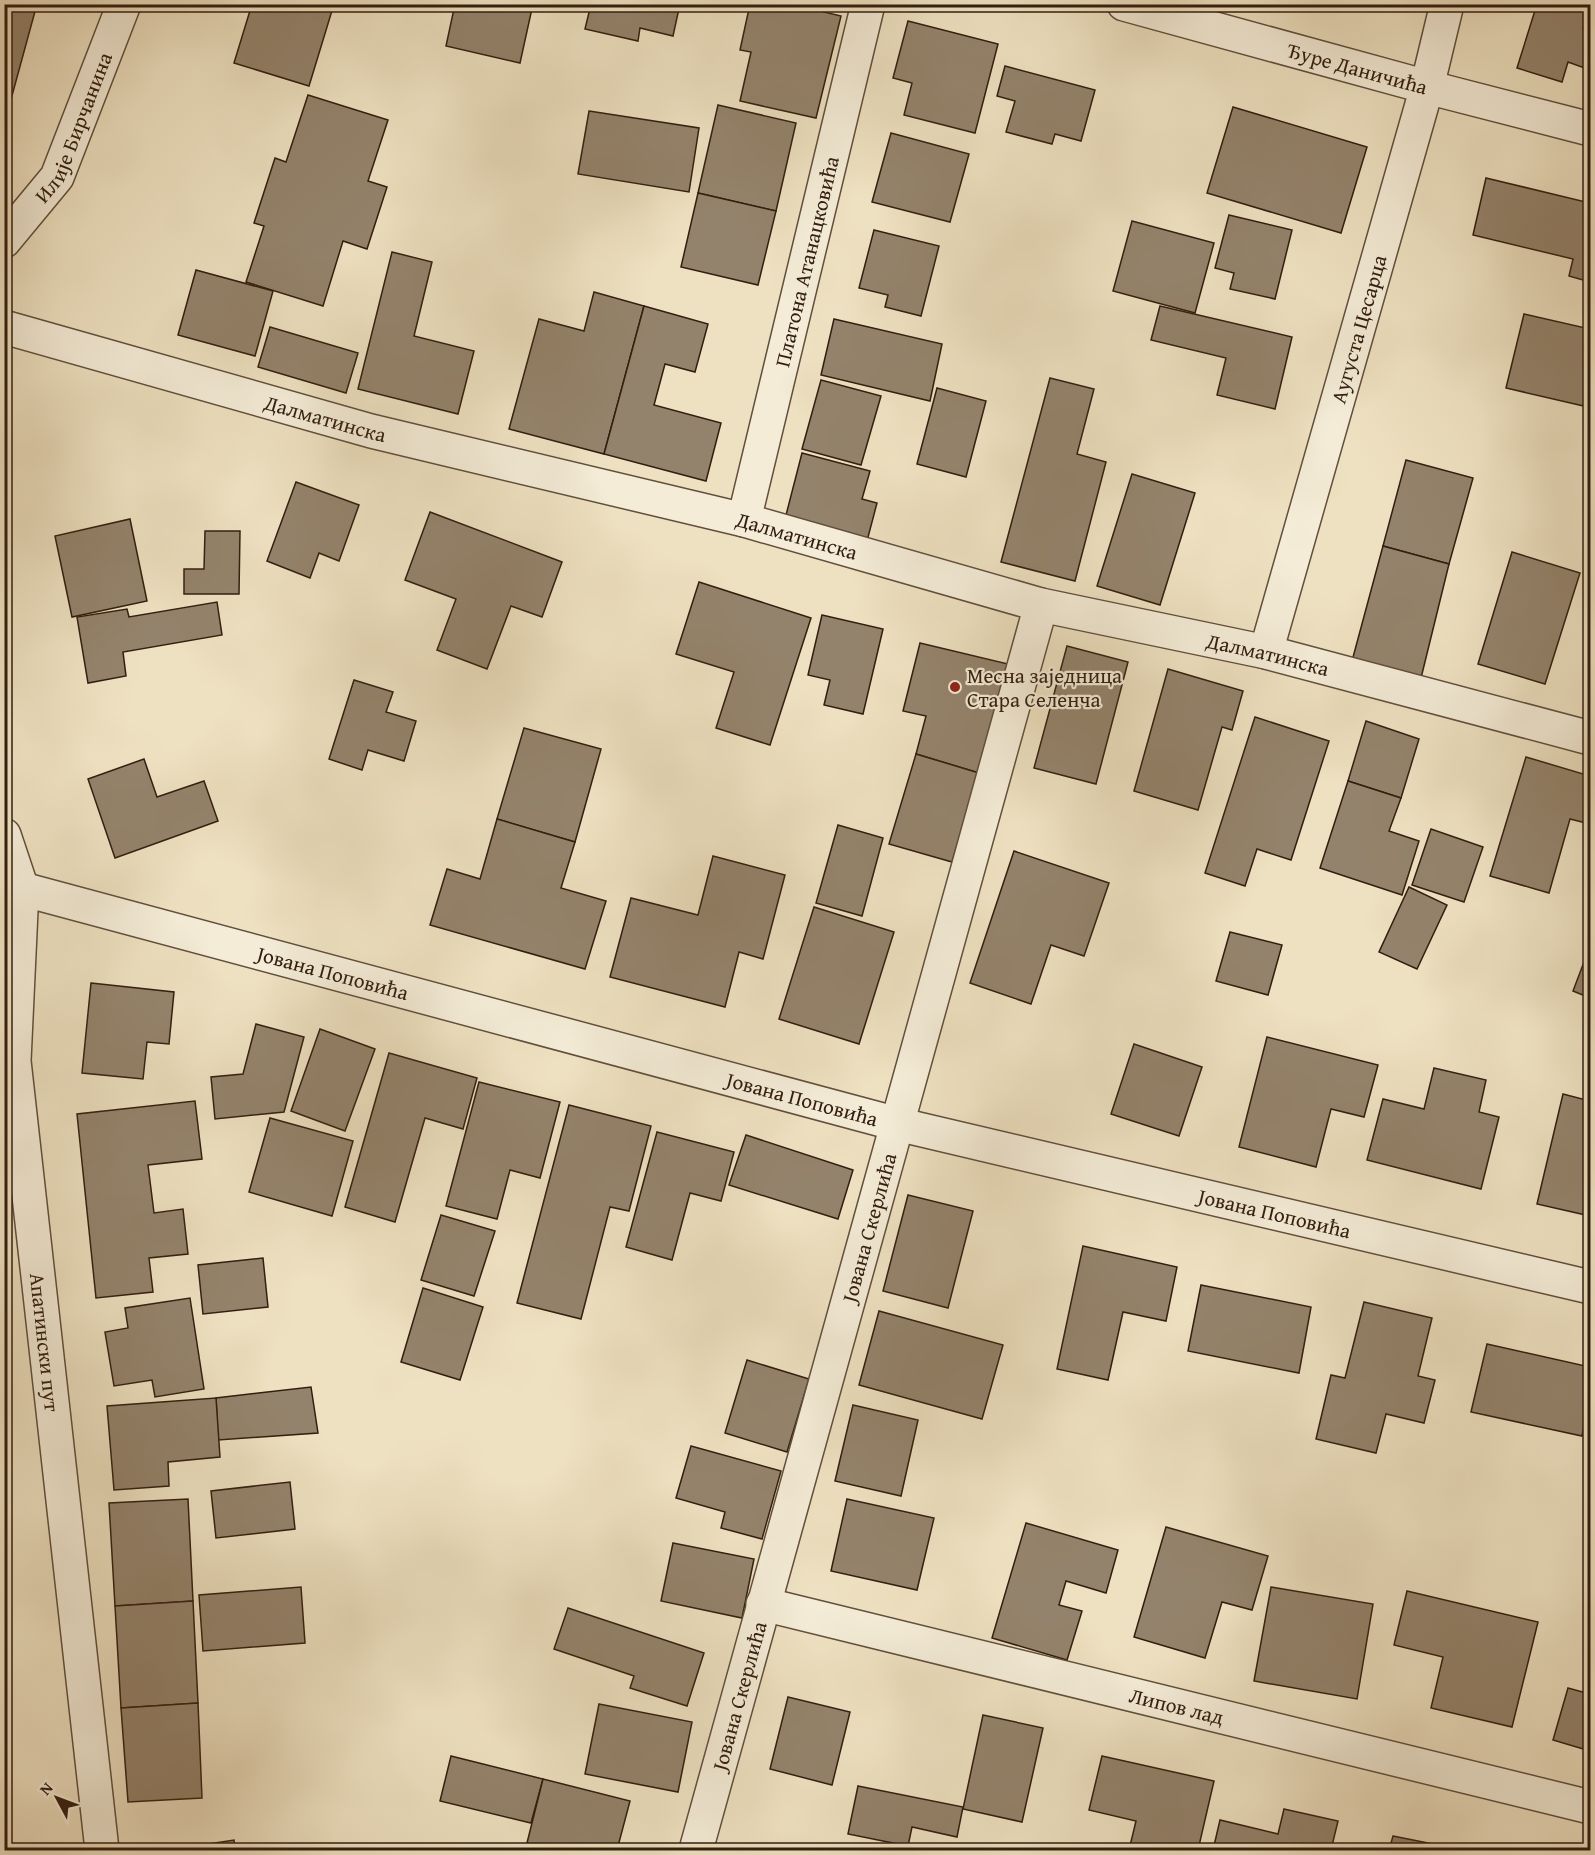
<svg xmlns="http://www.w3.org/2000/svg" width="1595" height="1855" viewBox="0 0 1595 1855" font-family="'Gentium Book Plus',serif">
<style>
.building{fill:#94836c;stroke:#321e10;stroke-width:1.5}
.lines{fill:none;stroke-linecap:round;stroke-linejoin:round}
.minor-casing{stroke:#614f3c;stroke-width:36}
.minor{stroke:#f4ecd7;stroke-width:33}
.poi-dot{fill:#8f2418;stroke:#f4ecd7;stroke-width:2}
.labels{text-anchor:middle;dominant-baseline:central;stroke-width:4.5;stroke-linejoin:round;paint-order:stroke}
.street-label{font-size:21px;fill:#321e10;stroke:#f4ecd7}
.poi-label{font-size:21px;fill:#321e10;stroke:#f4ecd7;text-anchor:start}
</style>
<rect width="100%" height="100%" fill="#eee1c1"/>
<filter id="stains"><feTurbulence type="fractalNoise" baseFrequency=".00333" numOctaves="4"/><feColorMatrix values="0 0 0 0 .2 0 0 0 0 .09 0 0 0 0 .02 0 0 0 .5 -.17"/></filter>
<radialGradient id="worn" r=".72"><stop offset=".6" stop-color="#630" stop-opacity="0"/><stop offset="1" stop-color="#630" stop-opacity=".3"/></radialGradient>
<g class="building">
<path d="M 4,4 L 37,4 L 4,125 Z"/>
<path d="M 252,4 L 334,4 L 309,86 L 234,63 Z"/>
<path d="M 455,4 L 533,4 L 520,63 L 446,46 Z"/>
<path d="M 540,4 L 569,4 L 568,11 Z"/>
<path d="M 591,4 L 680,4 L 673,36 L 640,28 L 638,41 L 585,29 Z"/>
<path d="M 750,4 L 791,4 L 841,16 L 816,118 L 740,101 L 751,52 L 740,50 Z"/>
<path d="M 1537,4 L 1590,4 L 1583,29 L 1590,31 L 1590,70 L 1568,62 L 1562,82 L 1517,68 Z"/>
<path d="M 908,21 L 998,44 L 975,133 L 904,115 L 912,83 L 893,78 Z"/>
<path d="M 1005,66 L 1095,90 L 1081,141 L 1055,134 L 1052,144 L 1006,132 L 1015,101 L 997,96 Z"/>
<path d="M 308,95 L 388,120 L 368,181 L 387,187 L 367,249 L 343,241 L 323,306 L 246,282 L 264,226 L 254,223 L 275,158 L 286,162 Z"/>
<path d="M 718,105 L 796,123 L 776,211 L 698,193 Z"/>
<path d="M 1233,107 L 1367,147 L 1341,233 L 1207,193 Z"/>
<path d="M 589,111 L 699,128 L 689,192 L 578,174 Z"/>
<path d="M 891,133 L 969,154 L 950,222 L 872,202 Z"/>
<path d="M 1486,178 L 1590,203 L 1590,282 L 1569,276 L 1573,259 L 1473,235 Z"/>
<path d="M 698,193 L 776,211 L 758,285 L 681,267 Z"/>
<path d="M 1229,215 L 1292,230 L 1275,299 L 1230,289 L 1234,273 L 1215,268 Z"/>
<path d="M 1132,221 L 1214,243 L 1195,313 L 1113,291 Z"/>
<path d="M 874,230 L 939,246 L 921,316 L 885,307 L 888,295 L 859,288 Z"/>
<path d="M 392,252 L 432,262 L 414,336 L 474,351 L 458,414 L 358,389 Z"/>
<path d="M 196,270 L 273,291 L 255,356 L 178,335 Z"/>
<path d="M 594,292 L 644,306 L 604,454 L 509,429 L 539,319 L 584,331 Z"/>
<path d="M 644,306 L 708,324 L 695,372 L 665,364 L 654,405 L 721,423 L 706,481 L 604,454 Z"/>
<path d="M 1160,306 L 1292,337 L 1275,409 L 1217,395 L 1226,358 L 1151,340 Z"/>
<path d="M 1524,314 L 1590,329 L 1590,397 L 1588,407 L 1506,388 Z"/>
<path d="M 834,319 L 942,344 L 930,401 L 821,375 Z"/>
<path d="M 270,327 L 358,353 L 346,393 L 258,367 Z"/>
<path d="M 1050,378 L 1094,389 L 1077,454 L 1106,462 L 1075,581 L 1001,562 Z"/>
<path d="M 821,380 L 881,396 L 861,465 L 802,449 Z"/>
<path d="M 937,388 L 986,401 L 966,477 L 917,464 Z"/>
<path d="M 802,453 L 870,471 L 862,499 L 877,503 L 867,541 L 785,519 Z"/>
<path d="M 1406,460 L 1473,478 L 1449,564 L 1383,546 Z"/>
<path d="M 1132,474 L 1195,493 L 1160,605 L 1097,586 Z"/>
<path d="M 296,482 L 359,505 L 339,561 L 319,553 L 310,578 L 267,561 Z"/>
<path d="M 430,512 L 562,562 L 542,617 L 511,606 L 487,669 L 437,650 L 456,599 L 405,580 Z"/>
<path d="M 130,519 L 147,601 L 72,617 L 55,536 Z"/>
<path d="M 205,531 L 240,531 L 239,594 L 184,594 L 184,569 L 204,569 Z"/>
<path d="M 1383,546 L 1449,564 L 1421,678 L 1352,661 Z"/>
<path d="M 1512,552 L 1580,573 L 1545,684 L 1478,664 Z"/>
<path d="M 699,582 L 811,618 L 770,745 L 716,728 L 734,672 L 676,654 Z"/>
<path d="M 217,602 L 222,635 L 123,652 L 126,676 L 88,683 L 77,617 L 127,609 L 129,617 Z"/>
<path d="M 822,615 L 883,629 L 863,714 L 824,705 L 830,680 L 808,675 Z"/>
<path d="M 920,643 L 1008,664 L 979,773 L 916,754 L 926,716 L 903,711 Z"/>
<path d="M 1067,646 L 1128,662 L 1096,784 L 1034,768 Z"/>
<path d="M 1168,669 L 1243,691 L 1232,730 L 1222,727 L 1198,810 L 1134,791 Z"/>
<path d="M 354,680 L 393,692 L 386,712 L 416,721 L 404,761 L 368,750 L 362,770 L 329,759 Z"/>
<path d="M 1255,717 L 1329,741 L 1291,860 L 1257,849 L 1245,886 L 1205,873 Z"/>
<path d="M 1366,721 L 1419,739 L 1401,798 L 1348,781 Z"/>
<path d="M 524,728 L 601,749 L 575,842 L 497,819 Z"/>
<path d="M 916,754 L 979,773 L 952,862 L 889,844 Z"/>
<path d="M 1526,757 L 1590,776 L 1590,824 L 1570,819 L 1549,893 L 1490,876 Z"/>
<path d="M 144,759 L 157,797 L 204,781 L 218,821 L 115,858 L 88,779 Z"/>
<path d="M 1348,781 L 1401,798 L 1389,831 L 1419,841 L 1402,895 L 1320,868 Z"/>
<path d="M 497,819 L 575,842 L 561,888 L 606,901 L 585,969 L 430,925 L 447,869 L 480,879 Z"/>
<path d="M 838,825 L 883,838 L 862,916 L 816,903 Z"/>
<path d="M 1431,829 L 1483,847 L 1464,902 L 1412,885 Z"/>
<path d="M 1014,851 L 1109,883 L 1084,956 L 1051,945 L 1031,1004 L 970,983 Z"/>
<path d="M 713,856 L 785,875 L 763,959 L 739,952 L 725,1007 L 610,977 L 631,898 L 698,915 Z"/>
<path d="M 1409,887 L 1447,905 L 1417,969 L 1379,952 Z"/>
<path d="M 814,907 L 894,932 L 859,1044 L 779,1019 Z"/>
<path d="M 1230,932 L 1282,945 L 1268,995 L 1216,981 Z"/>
<path d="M 1590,946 L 1590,998 L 1573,991 Z"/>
<path d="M 91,983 L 174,992 L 169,1044 L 147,1042 L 143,1079 L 82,1073 Z"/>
<path d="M 256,1024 L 304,1037 L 284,1112 L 215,1119 L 211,1077 L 243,1074 Z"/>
<path d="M 320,1029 L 375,1049 L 345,1131 L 291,1111 Z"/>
<path d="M 1267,1037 L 1378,1065 L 1364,1117 L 1331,1109 L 1316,1167 L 1239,1147 Z"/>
<path d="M 1134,1044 L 1202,1067 L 1179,1136 L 1111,1114 Z"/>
<path d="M 389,1053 L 477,1078 L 463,1129 L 425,1118 L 395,1222 L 345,1207 Z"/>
<path d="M 1434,1068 L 1486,1080 L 1479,1112 L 1499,1117 L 1481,1189 L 1367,1160 L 1383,1099 L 1424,1109 Z"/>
<path d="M 479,1082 L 560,1102 L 540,1178 L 510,1170 L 497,1219 L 446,1206 Z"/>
<path d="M 1563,1094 L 1590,1101 L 1590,1216 L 1537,1204 Z"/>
<path d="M 195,1101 L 202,1159 L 148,1165 L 154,1213 L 183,1209 L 188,1254 L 149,1258 L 153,1292 L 96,1298 L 77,1114 Z"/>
<path d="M 569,1105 L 651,1126 L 629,1211 L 610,1207 L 581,1319 L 517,1303 Z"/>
<path d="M 270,1118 L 353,1141 L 332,1216 L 249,1192 Z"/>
<path d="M 657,1132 L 734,1152 L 721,1201 L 690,1193 L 672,1260 L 626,1247 Z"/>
<path d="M 746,1135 L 853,1170 L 838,1219 L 729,1185 Z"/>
<path d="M 908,1195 L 973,1211 L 948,1308 L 883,1291 Z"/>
<path d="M 441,1215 L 495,1231 L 474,1296 L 421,1280 Z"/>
<path d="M 1083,1246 L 1177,1267 L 1166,1321 L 1123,1312 L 1108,1380 L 1057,1369 Z"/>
<path d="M 263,1258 L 268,1307 L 203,1314 L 198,1265 Z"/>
<path d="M 1201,1285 L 1311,1307 L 1299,1373 L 1188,1351 Z"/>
<path d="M 423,1288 L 483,1307 L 460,1380 L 401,1362 Z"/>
<path d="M 190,1298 L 204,1389 L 155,1397 L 152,1380 L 114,1386 L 105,1332 L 128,1328 L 125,1308 Z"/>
<path d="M 1364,1302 L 1432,1318 L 1418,1376 L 1435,1380 L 1424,1423 L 1386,1414 L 1376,1453 L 1316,1439 L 1331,1375 L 1345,1378 Z"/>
<path d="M 879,1311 L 1003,1345 L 982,1419 L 859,1385 Z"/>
<path d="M 1487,1344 L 1590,1367 L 1590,1396 L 1582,1436 L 1471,1412 Z"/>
<path d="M 747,1360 L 809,1379 L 787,1452 L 725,1433 Z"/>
<path d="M 311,1387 L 318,1433 L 218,1440 L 216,1398 Z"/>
<path d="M 216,1398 L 220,1457 L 168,1462 L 169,1486 L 114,1490 L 107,1406 Z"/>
<path d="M 853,1405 L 918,1420 L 901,1496 L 835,1481 Z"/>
<path d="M 691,1446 L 781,1471 L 762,1539 L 721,1528 L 725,1512 L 676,1498 Z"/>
<path d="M 290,1482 L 295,1529 L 216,1538 L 211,1491 Z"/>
<path d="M 188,1499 L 193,1601 L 115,1606 L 109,1503 Z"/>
<path d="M 847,1499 L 934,1518 L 917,1590 L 831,1571 Z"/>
<path d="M 1026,1523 L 1118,1550 L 1106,1593 L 1066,1581 L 1059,1605 L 1082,1611 L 1067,1660 L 992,1638 Z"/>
<path d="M 1166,1527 L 1268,1556 L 1252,1610 L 1222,1602 L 1205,1658 L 1134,1637 Z"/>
<path d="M 673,1543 L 754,1559 L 742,1618 L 661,1601 Z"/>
<path d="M 301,1587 L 305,1643 L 203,1651 L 199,1595 Z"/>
<path d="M 1271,1587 L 1373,1604 L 1357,1699 L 1254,1681 Z"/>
<path d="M 1407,1591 L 1538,1622 L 1512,1727 L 1431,1708 L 1443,1657 L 1394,1645 Z"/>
<path d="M 193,1601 L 198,1703 L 121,1708 L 115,1606 Z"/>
<path d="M 568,1608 L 704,1653 L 687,1706 L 630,1688 L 634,1676 L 554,1649 Z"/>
<path d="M 1568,1688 L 1590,1694 L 1590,1751 L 1553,1740 Z"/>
<path d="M 788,1697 L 850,1712 L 832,1785 L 770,1769 Z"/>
<path d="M 198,1703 L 202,1798 L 128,1802 L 121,1708 Z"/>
<path d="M 599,1704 L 692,1722 L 678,1792 L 585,1774 Z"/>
<path d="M 983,1715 L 1043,1728 L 1022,1822 L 963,1809 Z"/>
<path d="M 451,1756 L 543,1779 L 531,1823 L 440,1801 Z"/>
<path d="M 1102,1756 L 1214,1781 L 1198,1850 L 1129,1850 L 1136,1821 L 1089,1810 Z"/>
<path d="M 543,1779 L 630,1801 L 617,1850 L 556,1850 L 527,1843 Z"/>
<path d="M 858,1786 L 963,1807 L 957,1837 L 912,1827 L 908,1846 L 848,1834 Z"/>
<path d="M 1284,1809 L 1338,1821 L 1331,1850 L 1213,1850 L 1220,1820 L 1278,1834 Z"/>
<path d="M 1393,1836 L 1458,1849 L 1466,1850 L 1389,1850 Z"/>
<path d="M 234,1840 L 235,1850 L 168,1850 Z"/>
</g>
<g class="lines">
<defs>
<g id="minor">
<path id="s1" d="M 1124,4 L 1427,87 L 1590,129"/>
<path id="s2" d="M 4,241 L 57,177 L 124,4"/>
<path id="s3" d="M 4,327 L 371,431 L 744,520 L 1041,605 L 1266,652 L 1590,738"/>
<path id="s4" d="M 744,520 L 868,4"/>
<path id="s5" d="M 1266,652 L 1427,87 L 1447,4"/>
<path id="s6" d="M 4,835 L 22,889 L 14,1061 L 102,1850"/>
<path id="s7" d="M 22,889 L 897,1124 L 1590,1287"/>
<path id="s8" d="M 763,1604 L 1590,1807"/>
<path id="s9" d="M 696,1850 L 1041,605"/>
</g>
</defs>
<use href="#minor" class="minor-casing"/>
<use href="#minor" class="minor"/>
</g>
<circle class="poi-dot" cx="955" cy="687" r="6"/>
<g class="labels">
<g class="street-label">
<text stroke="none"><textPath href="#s1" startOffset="242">Ђуре Даничића</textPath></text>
<text stroke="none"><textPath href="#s2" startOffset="135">Илије Бирчанина</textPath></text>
<text stroke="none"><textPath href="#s4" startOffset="266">Платона Атанацковића</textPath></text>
<text stroke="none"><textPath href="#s5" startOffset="336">Аугуста Цесарца</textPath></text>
<text stroke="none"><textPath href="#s3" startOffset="334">Далматинска</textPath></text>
<text stroke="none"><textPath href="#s3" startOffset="820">Далматинска</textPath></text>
<text stroke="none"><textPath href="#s3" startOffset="1306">Далматинска</textPath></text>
<text stroke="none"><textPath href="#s7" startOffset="322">Јована Поповића</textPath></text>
<text stroke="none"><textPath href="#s7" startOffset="808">Јована Поповића</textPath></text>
<text stroke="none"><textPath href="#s7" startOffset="1294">Јована Поповића</textPath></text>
<text stroke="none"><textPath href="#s9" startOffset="646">Јована Скерлића</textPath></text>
<text stroke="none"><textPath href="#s6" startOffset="512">Апатински пут</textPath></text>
<text stroke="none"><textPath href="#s9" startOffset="160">Јована Скерлића</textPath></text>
<text stroke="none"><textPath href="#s8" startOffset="426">Липов лад</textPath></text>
</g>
<g class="poi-label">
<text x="967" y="675">Месна заједница<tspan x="967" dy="24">Стара Селенча</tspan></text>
</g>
</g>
<rect width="1595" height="1855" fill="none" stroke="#eee1c1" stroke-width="24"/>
<rect x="6" y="6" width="1583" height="1843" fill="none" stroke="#321e10" stroke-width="3"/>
<rect x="12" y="12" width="1571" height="1831" fill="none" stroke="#321e10" stroke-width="1.5"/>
<g transform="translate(57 1798) rotate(311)" stroke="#f4ecd7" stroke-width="4.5" paint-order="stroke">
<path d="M0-4.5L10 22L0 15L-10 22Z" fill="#321e10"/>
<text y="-9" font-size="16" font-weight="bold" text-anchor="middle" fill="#321e10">N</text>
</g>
<rect width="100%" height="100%" filter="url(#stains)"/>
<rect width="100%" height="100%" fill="url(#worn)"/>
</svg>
